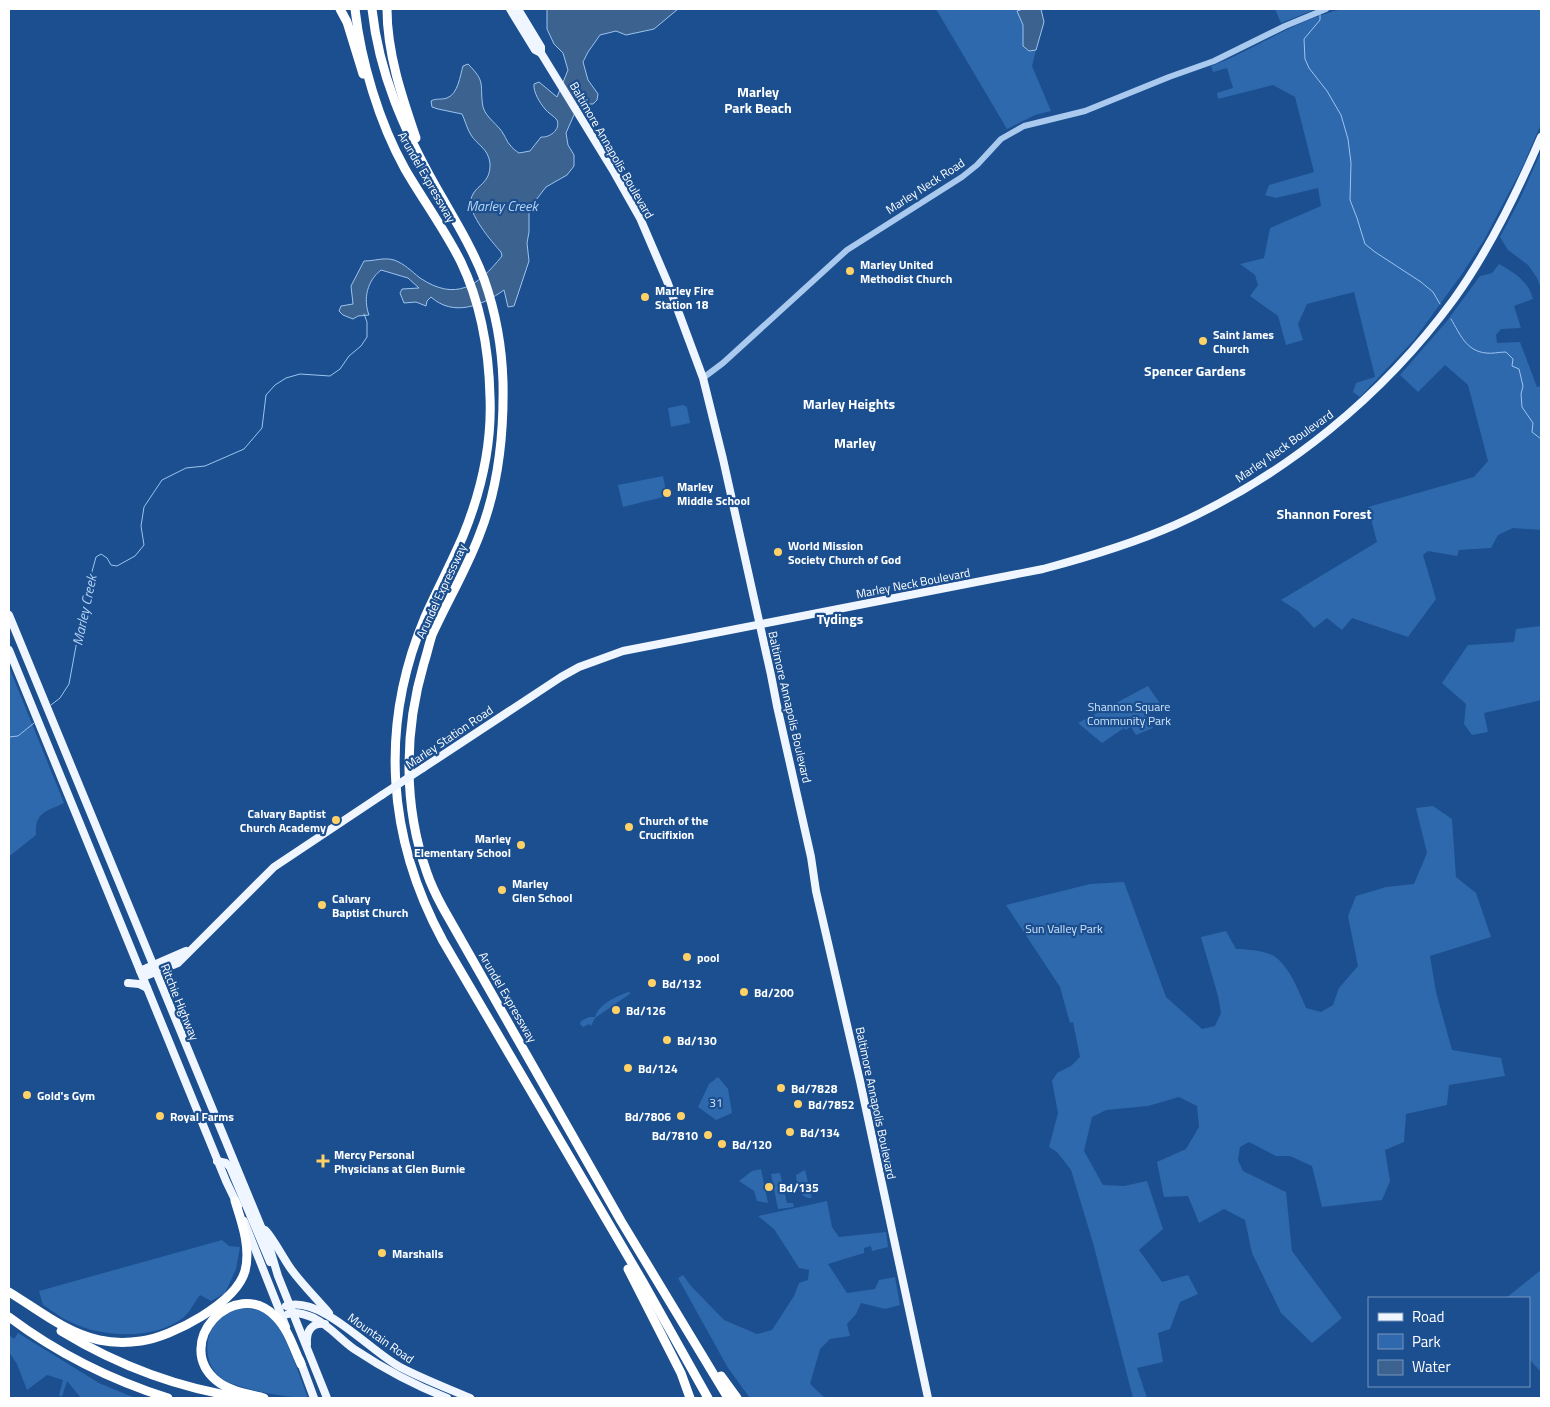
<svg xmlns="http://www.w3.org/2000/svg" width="1550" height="1407" viewBox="0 0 1550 1407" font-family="'Titillium Web',sans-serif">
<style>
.green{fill:#2e69ad}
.water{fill:#3c6290;stroke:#9cc4f0}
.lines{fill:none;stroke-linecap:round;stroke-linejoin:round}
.stream{stroke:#9cc4f0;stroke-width:1}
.minor{stroke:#a9c9ee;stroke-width:6}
.major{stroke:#f0f6ff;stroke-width:8}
.highway{stroke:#fff;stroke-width:9}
.major-bridge{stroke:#f0f6ff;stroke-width:8}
.poi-dot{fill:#ffd166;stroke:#1b4f8f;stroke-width:2}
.labels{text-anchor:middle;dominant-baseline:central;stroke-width:4.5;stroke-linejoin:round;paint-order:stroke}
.street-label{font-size:12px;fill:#fff;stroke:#1b4f8f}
.poi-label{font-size:12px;font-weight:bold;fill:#fff;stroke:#1b4f8f;text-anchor:start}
.park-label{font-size:12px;fill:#cfe3fa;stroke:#1b4f8f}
.neighbourhood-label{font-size:14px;font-weight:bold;fill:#fff;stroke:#1b4f8f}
.water-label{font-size:14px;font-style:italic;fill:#b5d3f5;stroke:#1b4f8f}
</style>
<rect width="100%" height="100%" fill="#1b4f8f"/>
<g class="green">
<path d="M 936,9 L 1023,9 L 1017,11 L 1023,25 L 1023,46 L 1029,51 L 1036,50 L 1032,66 L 1051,111 L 1035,115 L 1007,129 Z"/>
<path d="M 1275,9 L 1316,9 L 1281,23 Z"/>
<path d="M 1342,9 L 1541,9 L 1541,124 L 1522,168 L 1484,240 L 1462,274 L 1414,340 L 1360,397 L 1353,392 L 1356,383 L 1375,377 L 1354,292 L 1307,304 L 1298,324 L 1303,340 L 1286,345 L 1278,316 L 1250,296 L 1258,285 L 1255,275 L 1240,264 L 1264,258 L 1270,228 L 1321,206 L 1318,188 L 1276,198 L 1265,195 L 1269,185 L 1314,172 L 1295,97 L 1273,85 L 1218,99 L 1217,93 L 1233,88 L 1227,68 L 1213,72 L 1211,66 C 1256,49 1295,20 1342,9 Z"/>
<path d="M 1541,152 L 1541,289 L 1537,278 L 1528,265 L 1508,250 L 1500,237 L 1519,201 Z"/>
<path d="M 1499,264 C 1515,273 1528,281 1533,299 L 1514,306 L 1521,328 L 1501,329 L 1496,335 L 1497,343 L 1520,342 L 1537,387 L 1541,386 L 1541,530 L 1513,528 L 1498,535 L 1491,548 L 1459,550 L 1457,556 L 1428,551 L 1423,555 L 1436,599 L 1408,637 L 1352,618 L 1342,630 L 1327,618 L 1314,628 L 1298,611 L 1281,600 L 1377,542 L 1368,507 L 1474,477 L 1488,461 L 1468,385 L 1445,365 L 1418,392 L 1400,375 L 1447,321 L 1480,276 L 1492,273 Z"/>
<path d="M 683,405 L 687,407 L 690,423 L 671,427 L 668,408 Z"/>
<path d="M 663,476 L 667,496 L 623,507 L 618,485 Z"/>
<path d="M 1541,626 L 1541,700 L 1484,713 L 1488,732 L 1472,735 L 1464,724 L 1466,704 L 1442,683 L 1468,645 L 1514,642 L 1516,629 Z"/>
<path d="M 9,667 L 64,803 C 45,812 35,812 36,835 L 11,855 L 9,855 Z"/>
<path d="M 1148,686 L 1161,705 L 1146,715 L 1153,728 L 1136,735 L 1131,727 L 1125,730 L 1124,728 L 1102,743 L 1078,723 Z"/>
<path d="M 1433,806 L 1452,819 L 1456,877 L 1476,893 L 1491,937 L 1430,956 L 1436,992 L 1452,1050 L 1501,1058 L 1505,1076 L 1449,1085 L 1447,1105 L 1406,1114 L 1404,1142 L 1385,1150 L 1390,1181 L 1382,1200 L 1322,1207 L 1312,1166 L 1290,1156 L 1276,1156 L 1249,1142 L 1240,1147 L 1238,1160 L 1243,1171 L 1286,1192 L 1292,1251 L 1342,1318 L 1312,1343 L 1281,1313 L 1252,1253 L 1245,1220 L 1224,1209 L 1199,1223 L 1188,1196 L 1164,1197 L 1157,1162 L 1186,1149 L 1199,1127 L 1197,1106 L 1179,1097 L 1148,1106 L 1106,1110 L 1092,1117 L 1084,1151 L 1103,1185 L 1124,1186 L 1147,1181 L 1163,1229 L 1139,1250 L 1162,1282 L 1188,1275 L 1198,1294 L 1180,1302 L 1170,1329 L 1158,1333 L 1163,1362 L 1137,1368 L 1147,1398 L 1133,1398 L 1093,1243 L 1071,1170 L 1057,1152 L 1049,1147 L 1058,1113 L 1052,1081 L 1057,1073 L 1071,1066 L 1080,1057 L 1073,1022 L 1070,1023 L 1060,987 L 1006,905 L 1090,884 L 1124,882 L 1166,997 L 1202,1029 L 1215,1026 L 1221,1013 L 1218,996 L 1201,937 L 1226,931 L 1236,949 C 1247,949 1270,951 1278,959 C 1292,972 1299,992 1306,1008 L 1321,1012 L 1333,1005 L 1339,988 L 1358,966 L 1348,916 L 1356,896 L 1386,887 L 1414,884 L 1427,853 L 1416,808 Z"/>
<path d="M 628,992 L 631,993 L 595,1018 L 591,1026 L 589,1024 L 583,1027 L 580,1024 L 581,1021 L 589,1017 L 595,1017 C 599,1004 615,997 628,992 Z"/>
<path d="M 718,1077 L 728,1089 L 732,1113 L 716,1120 L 698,1107 L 709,1084 Z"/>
<path d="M 761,1169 L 768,1203 L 757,1201 L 754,1191 L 739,1181 L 752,1171 Z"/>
<path d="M 805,1170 L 812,1198 C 799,1199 797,1185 796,1175 Z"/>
<path d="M 780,1173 L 787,1203 L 793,1203 L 794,1207 L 778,1209 L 771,1174 Z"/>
<path d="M 827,1201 L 832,1227 L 839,1237 L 886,1232 L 888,1247 L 872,1251 L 871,1246 L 864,1248 L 864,1253 L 828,1264 L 847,1293 L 875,1289 L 879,1280 L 895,1277 L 900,1305 L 885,1309 L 861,1303 L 856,1314 L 847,1324 L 850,1336 L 830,1339 L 820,1349 L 810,1384 L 825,1398 L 750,1398 L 728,1368 L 678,1278 L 683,1275 L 691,1286 L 724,1320 L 757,1334 L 772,1330 L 794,1296 L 799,1283 L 808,1280 L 809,1270 L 799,1268 L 774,1229 L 758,1216 Z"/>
<path d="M 222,1240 L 229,1246 L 240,1247 L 236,1269 L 225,1293 L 211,1301 L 200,1295 C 195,1301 190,1312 184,1317 C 156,1340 104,1338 73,1323 C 62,1319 53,1311 43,1305 L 39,1291 Z"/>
<path d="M 1541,1270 L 1541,1372 L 1529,1359 L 1529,1298 L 1506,1298 Z"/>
<path d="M 242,1308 C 251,1309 260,1309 268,1315 C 283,1324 301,1380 308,1398 C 290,1398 235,1389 221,1378 C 200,1361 204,1326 227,1312 C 231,1309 237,1309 242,1308 Z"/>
<path d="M 18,1333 L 99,1383 L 135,1398 L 81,1398 L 67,1381 L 62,1397 L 59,1395 L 63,1380 L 47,1375 L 27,1390 L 17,1364 L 9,1352 L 10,1347 L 9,1335 L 14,1339 Z"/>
</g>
<g class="water">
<path d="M 547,9 L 678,9 L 654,29 L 626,35 L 616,31 L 600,35 L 588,52 L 583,62 L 588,80 L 598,94 L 597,100 L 593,104 L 582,104 L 577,108 L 566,133 L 568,145 L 574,155 L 574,166 L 567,175 L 546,187 L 529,209 L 529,232 L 527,243 L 529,261 L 514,306 L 508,307 L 504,290 C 482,306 453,317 431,297 L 427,301 L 426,306 L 416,302 L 404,303 L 400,293 L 402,289 L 419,288 L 408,278 L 381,270 C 367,281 363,299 369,315 L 358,316 L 353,319 L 343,315 L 339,311 L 341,306 L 353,304 L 351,286 L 364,261 C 375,261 384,257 394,260 C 405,264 411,271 420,278 C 456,302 478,286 502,256 L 501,252 C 492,242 467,213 471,199 C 475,184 491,185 490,163 C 488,148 477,145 471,135 C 467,129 465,120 462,114 L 438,109 L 432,107 L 431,101 C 436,98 441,100 447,98 C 458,94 460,76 463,66 L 468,64 C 487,83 479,84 483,107 C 486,118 499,125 504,135 C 506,138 507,142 510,145 C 512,148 516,151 519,153 L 530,151 L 541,137 C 549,138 561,130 557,120 C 554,116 548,113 545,109 C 540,103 533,92 534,84 L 539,82 L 557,97 L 568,70 L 563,53 L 554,44 L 547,29 Z"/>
<path d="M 1023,9 L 1041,9 L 1044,22 L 1036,50 L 1029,51 L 1023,46 L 1023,25 L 1017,11 Z"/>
</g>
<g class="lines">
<g class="stream">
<path d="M 1320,15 L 1320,20 L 1304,39 L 1305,59 L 1309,68 L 1327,91 L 1341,115 L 1348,139 L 1351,163 L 1350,200 L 1357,218 L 1365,244 L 1375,252 L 1421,282 L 1433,292 L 1440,304"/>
<path d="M 1451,319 C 1460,334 1466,351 1486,353 C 1492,354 1499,352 1506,352 L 1513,359 L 1512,366 L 1519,369 L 1523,386 L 1521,394 L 1522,407 L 1533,423 L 1532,432 L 1541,439"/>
<path d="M 51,705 L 60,698 L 69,684 L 85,597 L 96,557 L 101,554 L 107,558 L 111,565 L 117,566 L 135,556 L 144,545 L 141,526 L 144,507 L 162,480 L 186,468 L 205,466 L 244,449 L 262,428 L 266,395 L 275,385 L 286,378 L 300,374 L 330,376 L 340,369 L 349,356 L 361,346 L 367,337 L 367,322 L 364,314"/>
<path d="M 9,737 L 18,736 L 34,723"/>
</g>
<path class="minor" d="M 703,378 L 723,363 L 847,250 L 962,177 L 977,165 L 1001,139 L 1024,126 L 1085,111 L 1169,77 L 1214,61 L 1285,26 L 1326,9"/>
<g class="major">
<path d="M 510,9 L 535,50 L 541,53 L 614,172 L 640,218 L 667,281 L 703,378 L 723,459 L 771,675 L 777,706 L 811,857 L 816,891 L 860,1081 L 928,1398"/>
<path d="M 518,9 L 541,47 L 541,53"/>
<path d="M 9,615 L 269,1246 L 278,1276 L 327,1398"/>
<path d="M 9,650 L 226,1181 L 238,1206"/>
<path d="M 423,768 L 561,677 L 579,667 L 623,651 L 1043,569 C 1088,557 1132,544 1175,525 C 1285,476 1383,396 1454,299 C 1490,249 1517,193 1541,137"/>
<path d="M 140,971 L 186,951"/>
<path d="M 143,977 L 178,963 L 274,867 L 382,795"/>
<path d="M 128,983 L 139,984 L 147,988"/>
<path d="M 217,1161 L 226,1163 L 230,1167 L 270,1262"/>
<path d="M 244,1221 L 286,1327"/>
<path d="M 265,1230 C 270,1233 285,1261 291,1269 C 302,1284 316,1298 329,1313"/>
<path d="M 286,1306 C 321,1295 370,1351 400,1367 C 423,1379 447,1388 470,1398"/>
<path d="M 288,1314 C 296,1311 307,1315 314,1318 C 330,1326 341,1340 354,1349 C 384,1369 414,1385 447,1398"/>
<path d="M 307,1344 C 306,1332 311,1322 325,1324"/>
<path d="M 300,1360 L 314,1398"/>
</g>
<g class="highway">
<path d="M 340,9 L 347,22 L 363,74"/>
<path d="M 355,9 C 361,62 379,122 405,169 C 423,200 445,230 461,262 C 481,304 489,351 490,397 C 492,445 481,492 463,536 C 451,564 437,590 425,617 C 379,726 387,838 443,941 L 643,1282 L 708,1398"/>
<path d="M 372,9 C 379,74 404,130 436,187 C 453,217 472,247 484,279 C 496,313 502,347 503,382 C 504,433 498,489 479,536 C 466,570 447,602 432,635 C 429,644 427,654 424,663 C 404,731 403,806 427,873 C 431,885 437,897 443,908 L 621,1221 L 728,1398"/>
<path d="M 387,9 C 387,53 402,97 416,138"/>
<path d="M 628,1269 L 681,1373 L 690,1398"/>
<path d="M 9,1292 C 37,1309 66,1333 99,1340 C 113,1343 127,1343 141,1341 C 172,1337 236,1303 245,1271 C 251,1248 242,1223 235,1201"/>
<path d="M 9,1317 C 57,1353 111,1380 168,1398"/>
<path d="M 61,1331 C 117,1365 181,1389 245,1398"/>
<path d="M 721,1376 L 737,1398"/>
<path d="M 264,1398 C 249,1394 229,1391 217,1381 C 171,1344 234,1274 276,1317 C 288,1329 294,1349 301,1364"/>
</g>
<path class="major-bridge" d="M 382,795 L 423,768"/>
</g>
<g class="poi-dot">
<circle cx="850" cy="271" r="5"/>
<circle cx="645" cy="297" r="5"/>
<circle cx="1203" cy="341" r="5"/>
<circle cx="667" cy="493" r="5"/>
<circle cx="778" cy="552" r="5"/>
<circle cx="336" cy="820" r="5"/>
<circle cx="629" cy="827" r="5"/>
<circle cx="521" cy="845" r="5"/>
<circle cx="502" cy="890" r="5"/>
<circle cx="322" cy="905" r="5"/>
<circle cx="687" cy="957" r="5"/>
<circle cx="652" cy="983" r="5"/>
<circle cx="744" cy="992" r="5"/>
<circle cx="616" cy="1010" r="5"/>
<circle cx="667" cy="1040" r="5"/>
<circle cx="628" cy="1068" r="5"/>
<circle cx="781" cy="1088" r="5"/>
<circle cx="27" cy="1095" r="5"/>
<circle cx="798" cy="1104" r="5"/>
<circle cx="160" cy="1116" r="5"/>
<circle cx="681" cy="1116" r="5"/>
<circle cx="790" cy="1132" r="5"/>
<circle cx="708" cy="1135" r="5"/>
<circle cx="722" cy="1144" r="5"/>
<path d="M320.5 1153.5h5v5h5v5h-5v5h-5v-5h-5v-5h5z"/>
<circle cx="769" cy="1187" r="5"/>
<circle cx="382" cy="1253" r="5"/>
</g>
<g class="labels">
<g class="street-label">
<text transform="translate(612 150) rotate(60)">Baltimore Annapolis Boulevard</text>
<text transform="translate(427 177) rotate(60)">Arundel Expressway</text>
<text transform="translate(925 186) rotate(-33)">Marley Neck Road</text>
<text transform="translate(1284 446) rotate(-35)">Marley Neck Boulevard</text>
<text transform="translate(913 583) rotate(-11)">Marley Neck Boulevard</text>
<text transform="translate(441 591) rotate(-65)">Arundel Expressway</text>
<text transform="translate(790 707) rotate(77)">Baltimore Annapolis Boulevard</text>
<text transform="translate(449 737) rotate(-34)">Marley Station Road</text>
<text transform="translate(508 997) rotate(60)">Arundel Expressway</text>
<text transform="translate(180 1002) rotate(68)">Ritchie Highway</text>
<text transform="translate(876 1103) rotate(78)">Baltimore Annapolis Boulevard</text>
<text transform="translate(381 1338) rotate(35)">Mountain Road</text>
</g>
<g class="poi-label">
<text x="860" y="264">Marley United<tspan x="860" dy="14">Methodist Church</tspan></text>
<text x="655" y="290">Marley Fire<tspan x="655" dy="14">Station 18</tspan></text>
<text x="1213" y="334">Saint James<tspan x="1213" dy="14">Church</tspan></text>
<text x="677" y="486">Marley<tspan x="677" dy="14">Middle School</tspan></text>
<text x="788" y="545">World Mission<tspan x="788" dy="14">Society Church of God</tspan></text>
<text x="326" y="813" text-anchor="end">Calvary Baptist<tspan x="326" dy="14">Church Academy</tspan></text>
<text x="639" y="820">Church of the<tspan x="639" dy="14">Crucifixion</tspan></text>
<text x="511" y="838" text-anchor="end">Marley<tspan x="511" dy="14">Elementary School</tspan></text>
<text x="512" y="883">Marley<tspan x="512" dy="14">Glen School</tspan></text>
<text x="332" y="898">Calvary<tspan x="332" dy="14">Baptist Church</tspan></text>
<text x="697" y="957">pool</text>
<text x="662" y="983">Bd/132</text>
<text x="754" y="992">Bd/200</text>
<text x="626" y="1010">Bd/126</text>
<text x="677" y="1040">Bd/130</text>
<text x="638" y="1068">Bd/124</text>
<text x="791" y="1088">Bd/7828</text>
<text x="37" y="1095">Gold's Gym</text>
<text x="808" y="1104">Bd/7852</text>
<text x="170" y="1116">Royal Farms</text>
<text x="671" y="1116" text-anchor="end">Bd/7806</text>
<text x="800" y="1132">Bd/134</text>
<text x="698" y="1135" text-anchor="end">Bd/7810</text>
<text x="732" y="1144">Bd/120</text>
<text x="334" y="1154">Mercy Personal<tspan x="334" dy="14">Physicians at Glen Burnie</tspan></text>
<text x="779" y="1187">Bd/135</text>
<text x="392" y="1253">Marshalls</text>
</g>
<g class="park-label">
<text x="1129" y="706">Shannon Square<tspan x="1129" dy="14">Community Park</tspan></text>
<text x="1064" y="928">Sun Valley Park</text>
<text x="716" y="1102">31</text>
</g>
<g class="neighbourhood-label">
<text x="758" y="91">Marley<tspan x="758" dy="16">Park Beach</tspan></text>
<text x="1195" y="370">Spencer Gardens</text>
<text x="849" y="403">Marley Heights</text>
<text x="855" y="442">Marley</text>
<text x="1324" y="513">Shannon Forest</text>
<text x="840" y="618">Tydings</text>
</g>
<g class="water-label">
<text x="502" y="205">Marley Creek</text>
<text transform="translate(84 610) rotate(-78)">Marley Creek</text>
</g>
</g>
<rect width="1550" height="1407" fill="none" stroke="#ffffff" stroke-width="20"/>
<rect x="1368" y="1297" width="162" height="90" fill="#1b4f8f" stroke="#7695bc"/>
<rect x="1378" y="1313" width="25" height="8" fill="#f0f6ff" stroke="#7695bc"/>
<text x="1412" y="1322" font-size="15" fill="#ffffff">Road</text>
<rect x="1378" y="1334" width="25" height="15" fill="#2e69ad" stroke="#7695bc"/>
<text x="1412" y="1347" font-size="15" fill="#ffffff">Park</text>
<rect x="1378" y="1360" width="25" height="15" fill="#3c6290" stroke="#7695bc"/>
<text x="1412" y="1372" font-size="15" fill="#ffffff">Water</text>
</svg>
